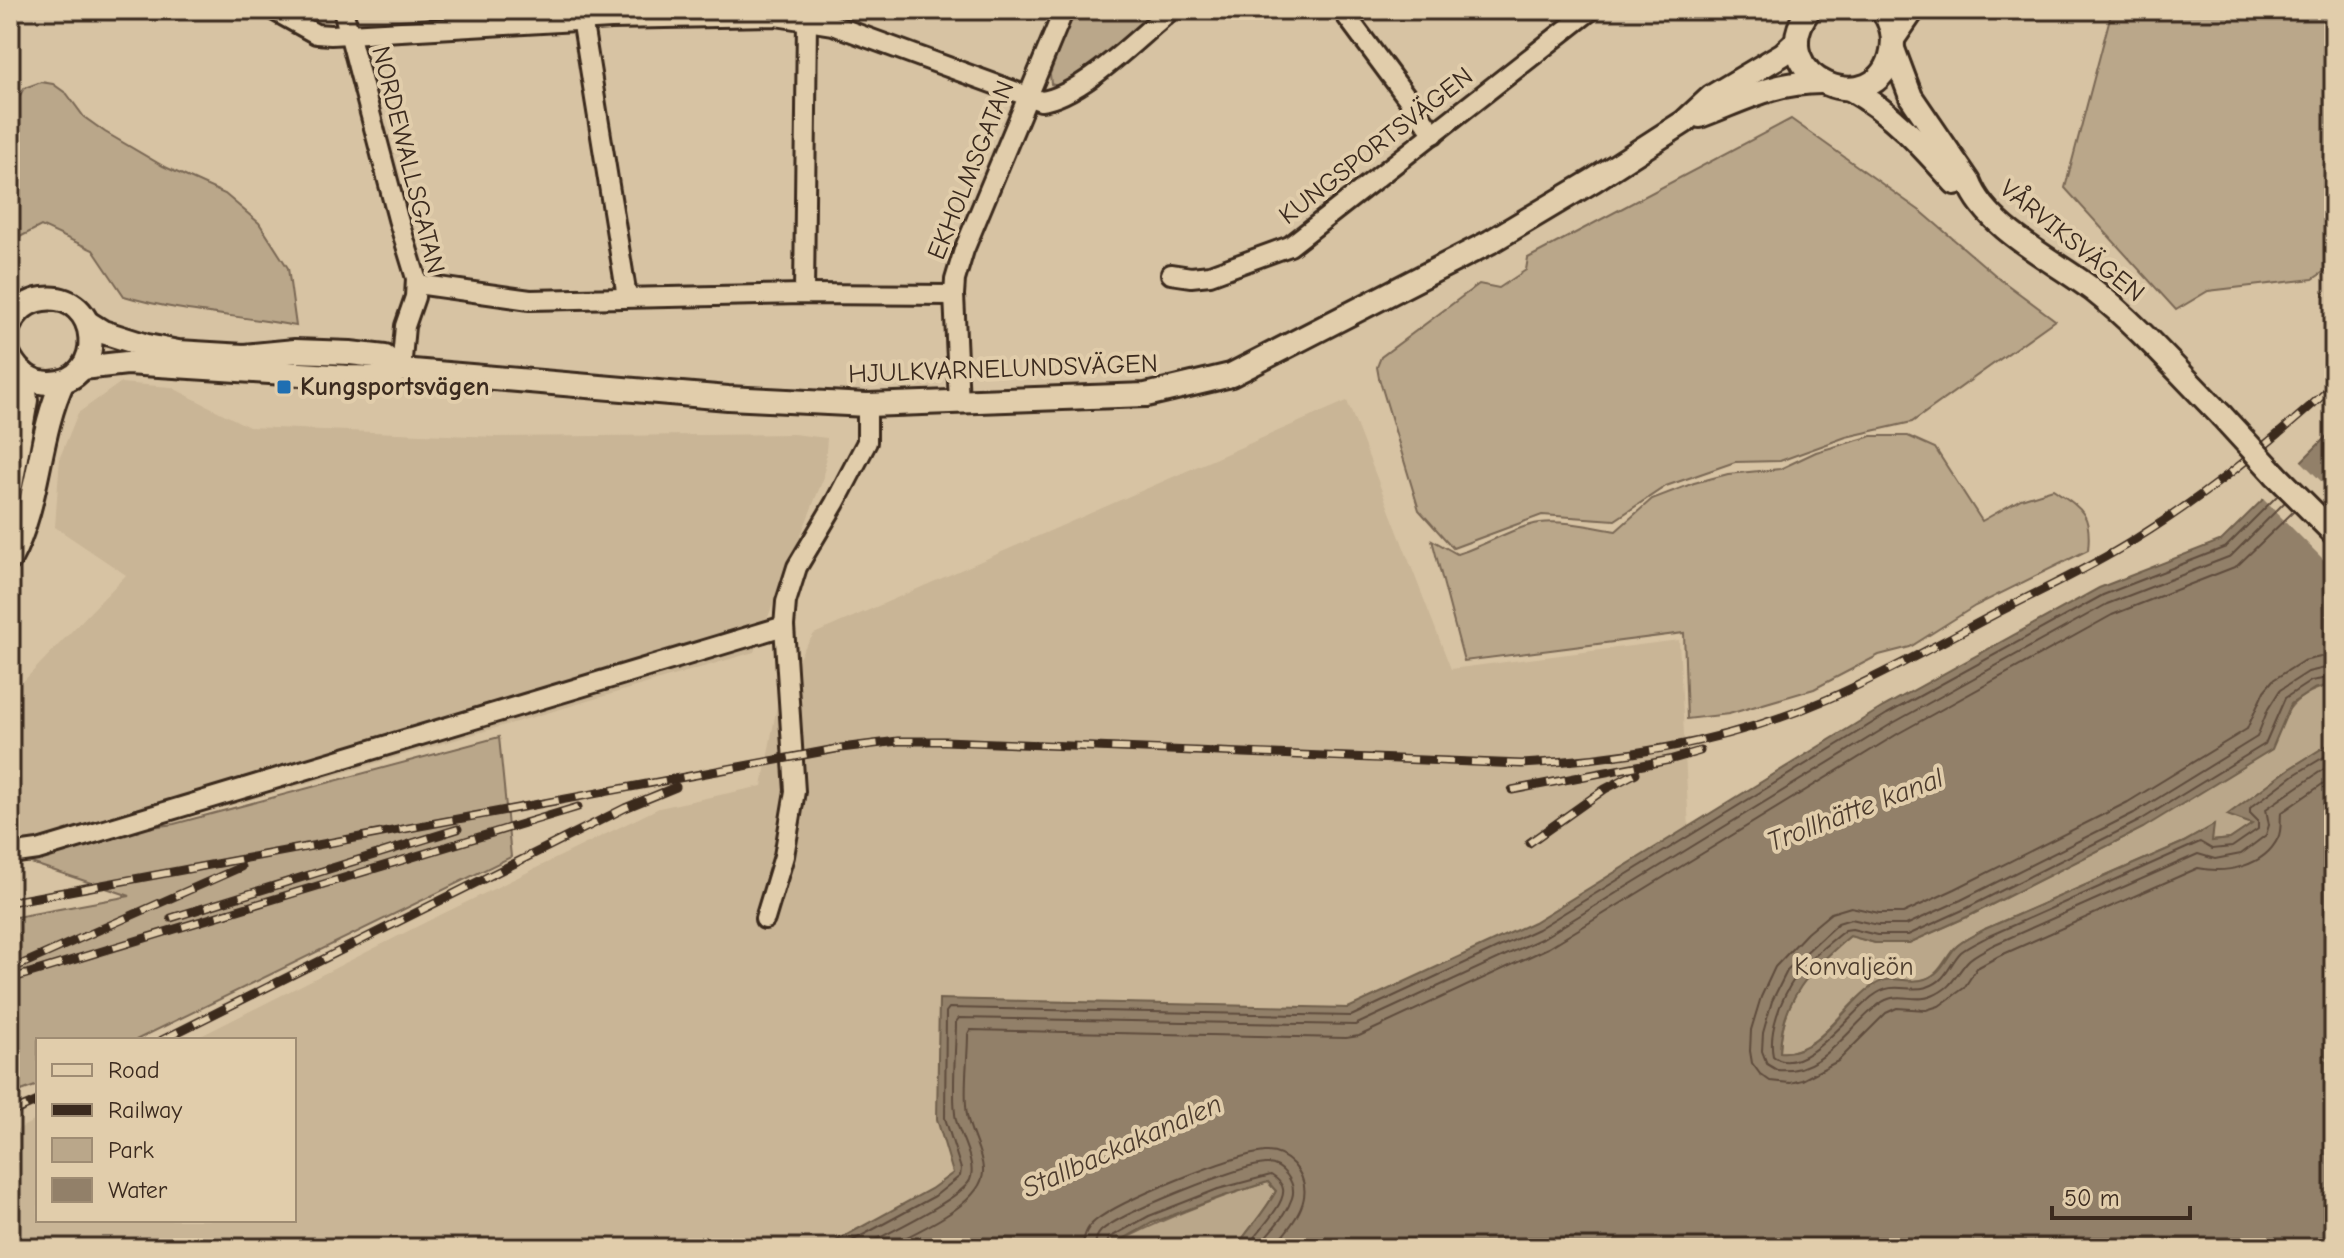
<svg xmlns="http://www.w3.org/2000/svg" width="2344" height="1258" viewBox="0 0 2344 1258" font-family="'Comic Neue',sans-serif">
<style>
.built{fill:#c9b596}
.green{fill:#baa78a;stroke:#7a6854;stroke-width:2}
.water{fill:#928069;stroke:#6f5e4b;stroke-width:2}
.pier{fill:#d7c3a3}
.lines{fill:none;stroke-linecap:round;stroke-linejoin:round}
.shore{stroke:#5e4c3c;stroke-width:2}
.minor-casing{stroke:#3b2a1e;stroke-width:24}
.tertiary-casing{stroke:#3b2a1e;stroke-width:28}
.minor{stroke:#e1cdab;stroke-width:18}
.tertiary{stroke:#e1cdab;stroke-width:22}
.rail-casing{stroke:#3b2a1e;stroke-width:9}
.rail{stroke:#e1cdab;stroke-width:6;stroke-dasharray:18;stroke-linecap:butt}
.tertiary-bridge-casing{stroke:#3b2a1e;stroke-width:28;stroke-linecap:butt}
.tertiary-bridge{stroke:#e1cdab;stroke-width:22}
.poi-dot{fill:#1f6fb2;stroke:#e1cdab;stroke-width:3}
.labels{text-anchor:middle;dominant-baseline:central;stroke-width:8;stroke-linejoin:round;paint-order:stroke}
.street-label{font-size:26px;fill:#3b2a1e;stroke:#e1cdab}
.poi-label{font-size:26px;font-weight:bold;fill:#3b2a1e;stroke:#e1cdab;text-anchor:start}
.park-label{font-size:26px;fill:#4e3d2e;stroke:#e1cdab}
.water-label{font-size:28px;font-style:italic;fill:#4c3b2d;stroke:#e1cdab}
</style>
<rect width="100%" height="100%" fill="#d7c3a3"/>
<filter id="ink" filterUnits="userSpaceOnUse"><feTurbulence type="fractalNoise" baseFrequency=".0125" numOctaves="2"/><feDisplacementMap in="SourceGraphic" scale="16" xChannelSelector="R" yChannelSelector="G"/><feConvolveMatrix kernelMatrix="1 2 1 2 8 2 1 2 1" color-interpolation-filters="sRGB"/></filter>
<g filter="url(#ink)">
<g class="built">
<path d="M 120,383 L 171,387 L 249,427 L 496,437 L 793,434 L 827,438 L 824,477 L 754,652 L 240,803 L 150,827 L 10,847 L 10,695 L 126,575 L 55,527 L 60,457 L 78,413 Z"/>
<path d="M 1347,401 L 1451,669 L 1679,640 L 1689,829 L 1534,922 L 1348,1008 L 939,999 L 937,1119 L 954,1173 L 931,1189 L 822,1248 L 10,1248 L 10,1133 L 38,1119 L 38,1220 L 294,1220 L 294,1040 L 193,1040 L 428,921 L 659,808 L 762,786 L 777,706 L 803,650 L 814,634 Z"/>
</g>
<g class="green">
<path d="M 1074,10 L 1156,10 L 1079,75 L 1060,87 L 1051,84 L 1050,74 Z"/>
<path d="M 2112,10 L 2334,10 L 2334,265 L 2313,279 L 2208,291 L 2176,310 L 2065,188 Z"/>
<path d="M 41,82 L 53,84 L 67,94 L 84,117 L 105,132 L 163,166 L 225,194 L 259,223 L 288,268 L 296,326 C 239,315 181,313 124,296 L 93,250 L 41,226 L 10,242 L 10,113 L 24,88 Z"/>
<path d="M 1791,119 L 1923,213 L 2001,280 L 2055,320 L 1912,422 L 1846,437 L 1780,461 L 1735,462 L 1666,486 L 1615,520 L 1542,515 L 1453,548 L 1419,510 L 1379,378 L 1377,367 L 1381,357 L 1479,284 L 1499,288 L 1526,270 L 1528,258 Z"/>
<path d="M 1872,436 L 1908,436 L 1935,448 L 1982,521 L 2021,499 L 2053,489 C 2082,509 2092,513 2088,550 L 1975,606 L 1910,647 L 1879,655 L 1814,689 L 1729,714 L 1687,719 L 1684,633 L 1464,661 L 1432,540 L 1457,554 C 1482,547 1516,526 1540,523 C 1565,520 1591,527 1616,531 L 1652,499 L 1694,483 L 1728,474 L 1780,469 L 1816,452 Z"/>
<path d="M 2334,684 L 2334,741 L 2289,769 L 2228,815 L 2253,824 L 2230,839 L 2212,841 L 2213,826 L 2184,842 L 1985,929 C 1976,934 1966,939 1958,945 C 1945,955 1942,975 1923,980 C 1901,985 1894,972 1869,989 C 1840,1009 1820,1053 1780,1053 C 1781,998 1810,969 1850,936 L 1875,943 L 1909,943 L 1969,916 L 2143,828 L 2284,717 C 2294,697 2313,689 2334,684 Z"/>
<path d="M 499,737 L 511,857 L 136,1040 L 38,1040 L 38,1085 L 10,1095 L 10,918 L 130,896 L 10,856 L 10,847 L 174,824 Z"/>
<path d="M 1268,1182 L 1276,1191 C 1265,1212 1249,1228 1236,1248 L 1107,1248 C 1159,1220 1212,1199 1268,1182 Z"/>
</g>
<path class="water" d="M 2334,429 L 2334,684 L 2314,689 L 2291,704 L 2272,749 L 2143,828 L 1969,916 L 1909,943 L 1875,943 L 1850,936 C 1811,969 1781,999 1780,1052 C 1815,1056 1843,1010 1867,990 C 1893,969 1904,986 1925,979 C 1941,974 1945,960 1954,949 C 1961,940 1975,935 1985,929 L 2184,842 L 2214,825 L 2212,841 L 2230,839 L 2252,824 L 2227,815 L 2289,769 L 2334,741 L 2334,1226 L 2327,1232 L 2318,1248 L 1236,1248 C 1249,1228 1265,1212 1276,1191 L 1268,1182 L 1221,1197 L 1152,1223 L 1107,1248 L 823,1248 L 931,1189 L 953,1173 L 937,1119 L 939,999 L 1348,1008 L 1534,922 L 1883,707 L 2099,588 L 2222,540 Z"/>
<path class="pier" d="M 2298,458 L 2334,494 L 2334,570 L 2260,496 Z"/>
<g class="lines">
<g class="shore">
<path d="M 2334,654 L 2303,661 L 2273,680 L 2264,691 L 2247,729 L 2128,802 L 1955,889 L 1903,913 L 1879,913 L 1851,907 L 1831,913 L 1807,933 L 1775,967 L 1761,997 L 1751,1030 L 1750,1051 L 1752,1063 L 1760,1074 L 1770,1081 L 1790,1083 L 1802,1080 L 1838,1061 L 1886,1013 L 1897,1008 L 1926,1010 L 1939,1006 L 1964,988 L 1977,968 L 1999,956 L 2198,868 C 2225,874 2264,867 2278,838 C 2282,830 2280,821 2281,813 L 2334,776"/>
<path d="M 2334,666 L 2308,672 L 2280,690 L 2268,709 L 2257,737 L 2134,813 L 1961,900 L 1906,925 L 1878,925 L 1851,919 L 1838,923 L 1788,969 L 1772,1001 L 1763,1033 L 1762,1051 L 1767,1064 L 1777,1070 C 1822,1075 1847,1029 1878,1005 C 1898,989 1913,1004 1932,996 C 1953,987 1954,977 1967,962 C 1973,955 1985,950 1993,945 L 2198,854 L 2215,859 L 2241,854 L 2266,835 L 2269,825 L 2266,809 L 2334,762"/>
<path d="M 2334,677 L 2311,681 L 2285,698 L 2265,744 L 2139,821 L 1965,909 L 1908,935 L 1877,935 L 1852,929 L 1845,930 C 1828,944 1807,959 1795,978 C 1781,998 1768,1032 1773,1056 C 1801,1081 1853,1010 1873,996 C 1894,980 1907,993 1927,987 C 1948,980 1949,964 1961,952 C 1968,946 1980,941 1989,936 L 2200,842 L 2212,849 L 2232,847 L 2258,829 L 2258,821 L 2250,813 L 2250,808 L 2294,775 L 2334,751"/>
<path d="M 839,1248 L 935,1196 L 960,1176 L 961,1169 L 945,1118 L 946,1012 L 949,1008 L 1351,1016 L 1538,929 L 1887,714 L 2103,595 L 2226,547 L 2278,495"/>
<path d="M 860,1248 C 882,1236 961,1199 970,1180 C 977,1164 960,1136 956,1120 C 951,1099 956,1047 956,1022 L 959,1018 L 1355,1025 L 1543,938 L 1893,723 L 2107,604 L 2231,556 L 2285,502"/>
<path d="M 885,1248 C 911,1234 986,1204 983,1169 C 982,1151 970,1134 967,1115 C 963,1090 968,1060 968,1034 L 970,1030 L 1346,1038 L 1359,1036 L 1548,948 L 1899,733 L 2112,615 L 2237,566 L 2294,511"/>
<path d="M 1083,1248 C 1083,1237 1086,1228 1095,1221 C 1121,1200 1232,1155 1265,1152 C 1276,1151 1285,1156 1293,1164 C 1320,1193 1294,1224 1272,1248"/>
<path d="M 1095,1248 C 1095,1241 1096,1236 1101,1231 C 1121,1213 1238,1166 1266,1164 C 1282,1163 1297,1183 1292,1198 C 1285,1219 1269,1230 1257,1248"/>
<path d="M 1105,1248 L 1109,1238 L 1149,1216 L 1218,1189 L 1271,1175 C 1276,1178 1282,1183 1283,1189 C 1286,1205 1254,1235 1246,1248"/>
</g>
<defs>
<g id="minor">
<path d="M 273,10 L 316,34 L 331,35 L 611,19 L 776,16 L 833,25 L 1041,101 C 1080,97 1140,36 1171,10"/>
<path d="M 343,10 L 398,219 L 416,278 L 415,297 L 405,326 L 401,370"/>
<path d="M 1342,10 L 1434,134"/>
<path d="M 581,12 L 627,297"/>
<path d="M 1171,274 L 1191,277 L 1210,275 L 1290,246 L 1591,10"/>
<path d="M 417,284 L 530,300 L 804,294 L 954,295"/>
<path d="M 804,294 L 807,20 L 813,10"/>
<path d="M 959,403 L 954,295 L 955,280 L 964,250 L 1064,10"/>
<path d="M 10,854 L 38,850 L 784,626"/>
<path d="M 765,919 L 784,856 L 795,791 L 784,626 L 786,602 L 797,567 L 835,503 L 867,442 L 867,405"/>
</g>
<g id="tertiary">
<path d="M 1809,10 C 1759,78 1879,125 1892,51 C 1895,36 1891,22 1882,10"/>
<path d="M 1893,39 L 1913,10"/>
<path d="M 1893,49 L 1911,97 L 1969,182 C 1987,229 2054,260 2093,290 C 2140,327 2179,373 2221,415"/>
<path d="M 1850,89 C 1893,113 1923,147 1955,183"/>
<path d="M 1700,116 C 1743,100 1774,82 1821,82"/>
<path d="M 87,322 L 103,332 L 147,346 L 178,352 L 244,356 L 295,351 L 350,353 L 385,357 L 401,370"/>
<path d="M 10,324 C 17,310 28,301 43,299 C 102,291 108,382 50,383 C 31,383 18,372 10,357"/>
<path d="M 82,368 L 127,363 L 349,377 L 382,378 L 401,370 L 728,398 L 867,405 L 1146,395 L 1231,375 L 1490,242 L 1594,180 L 1684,122 L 1711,97 L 1783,54 L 1797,41"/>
<path d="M 2276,475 L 2334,533"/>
<path d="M 10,491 L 26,400 L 23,373"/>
<path d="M 10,559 C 40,503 37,437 63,381"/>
</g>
</defs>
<use href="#minor" class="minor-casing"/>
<use href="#tertiary" class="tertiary-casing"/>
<use href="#minor" class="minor"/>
<use href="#tertiary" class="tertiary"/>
<defs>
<g id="rail">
<path d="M 1512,790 L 1669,760 L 1700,751"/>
<path d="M 1529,843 L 1605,789 L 1636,773"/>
<path d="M 10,902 L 841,748 L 898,741 L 945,741 L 1522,764 C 1626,759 1732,741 1828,699 C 1885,674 1940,643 1995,614 C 2041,590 2090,568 2134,540 C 2207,495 2271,442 2334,385"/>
<path d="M 171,918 L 458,829"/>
<path d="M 11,969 L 241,867"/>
<path d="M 10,979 L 578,807"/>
<path d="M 162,1040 L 625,808 L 676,787"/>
<path d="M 10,1113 L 38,1101"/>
</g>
</defs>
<use href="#rail" class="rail-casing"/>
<use href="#rail" class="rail"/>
<defs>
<path id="tertiary-bridge" d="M 2221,415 L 2276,475"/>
</defs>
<use href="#tertiary-bridge" class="tertiary-bridge-casing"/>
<use href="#tertiary-bridge" class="tertiary-bridge"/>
</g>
</g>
<rect class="poi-dot" x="276" y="379" width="16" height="16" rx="4"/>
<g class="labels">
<g class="street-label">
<text transform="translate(1376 146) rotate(-38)">KUNGSPORTSVÄGEN</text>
<text transform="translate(408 160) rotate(76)">NORDEWALLSGATAN</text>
<text transform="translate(971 170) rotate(-68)">EKHOLMSGATAN</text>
<text transform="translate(2072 241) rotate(39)">VÅRVIKSVÄGEN</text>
<text transform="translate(1003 369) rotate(-2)">HJULKVARNELUNDSVÄGEN</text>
</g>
<g class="poi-label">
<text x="300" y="387">Kungsportsvägen</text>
</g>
<g class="park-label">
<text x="1854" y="967">Konvaljeön</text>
</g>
<g class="water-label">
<text transform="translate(1855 810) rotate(-21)">Trollhätte kanal</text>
<text transform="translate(1122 1146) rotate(-24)">Stallbackakanalen</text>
</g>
</g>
<rect width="2344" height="1258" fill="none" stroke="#e1cdab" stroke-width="40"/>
<rect x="20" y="20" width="2304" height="1218" fill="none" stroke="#3b2a1e" stroke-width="3" filter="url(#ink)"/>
<rect x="36" y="1038" width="260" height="184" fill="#e1cdab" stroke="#9f8c73" stroke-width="2"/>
<rect x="52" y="1064" width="40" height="12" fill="#e1cdab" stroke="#9f8c73" stroke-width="2"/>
<text x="108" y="1078" font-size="24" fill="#3b2a1e">Road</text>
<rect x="52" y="1104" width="40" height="12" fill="#3b2a1e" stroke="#9f8c73" stroke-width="2"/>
<text x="108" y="1118" font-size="24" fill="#3b2a1e">Railway</text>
<rect x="52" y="1138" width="40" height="24" fill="#baa78a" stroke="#9f8c73" stroke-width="2"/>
<text x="108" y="1158" font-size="24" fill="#3b2a1e">Park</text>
<rect x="52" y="1178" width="40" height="24" fill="#928069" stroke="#9f8c73" stroke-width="2"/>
<text x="108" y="1198" font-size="24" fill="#3b2a1e">Water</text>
<path d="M2052 1206v12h138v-12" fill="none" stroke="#3b2a1e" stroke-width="4"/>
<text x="2064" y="1206" font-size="24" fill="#3b2a1e" stroke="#e1cdab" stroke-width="6" paint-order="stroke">50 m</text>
</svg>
